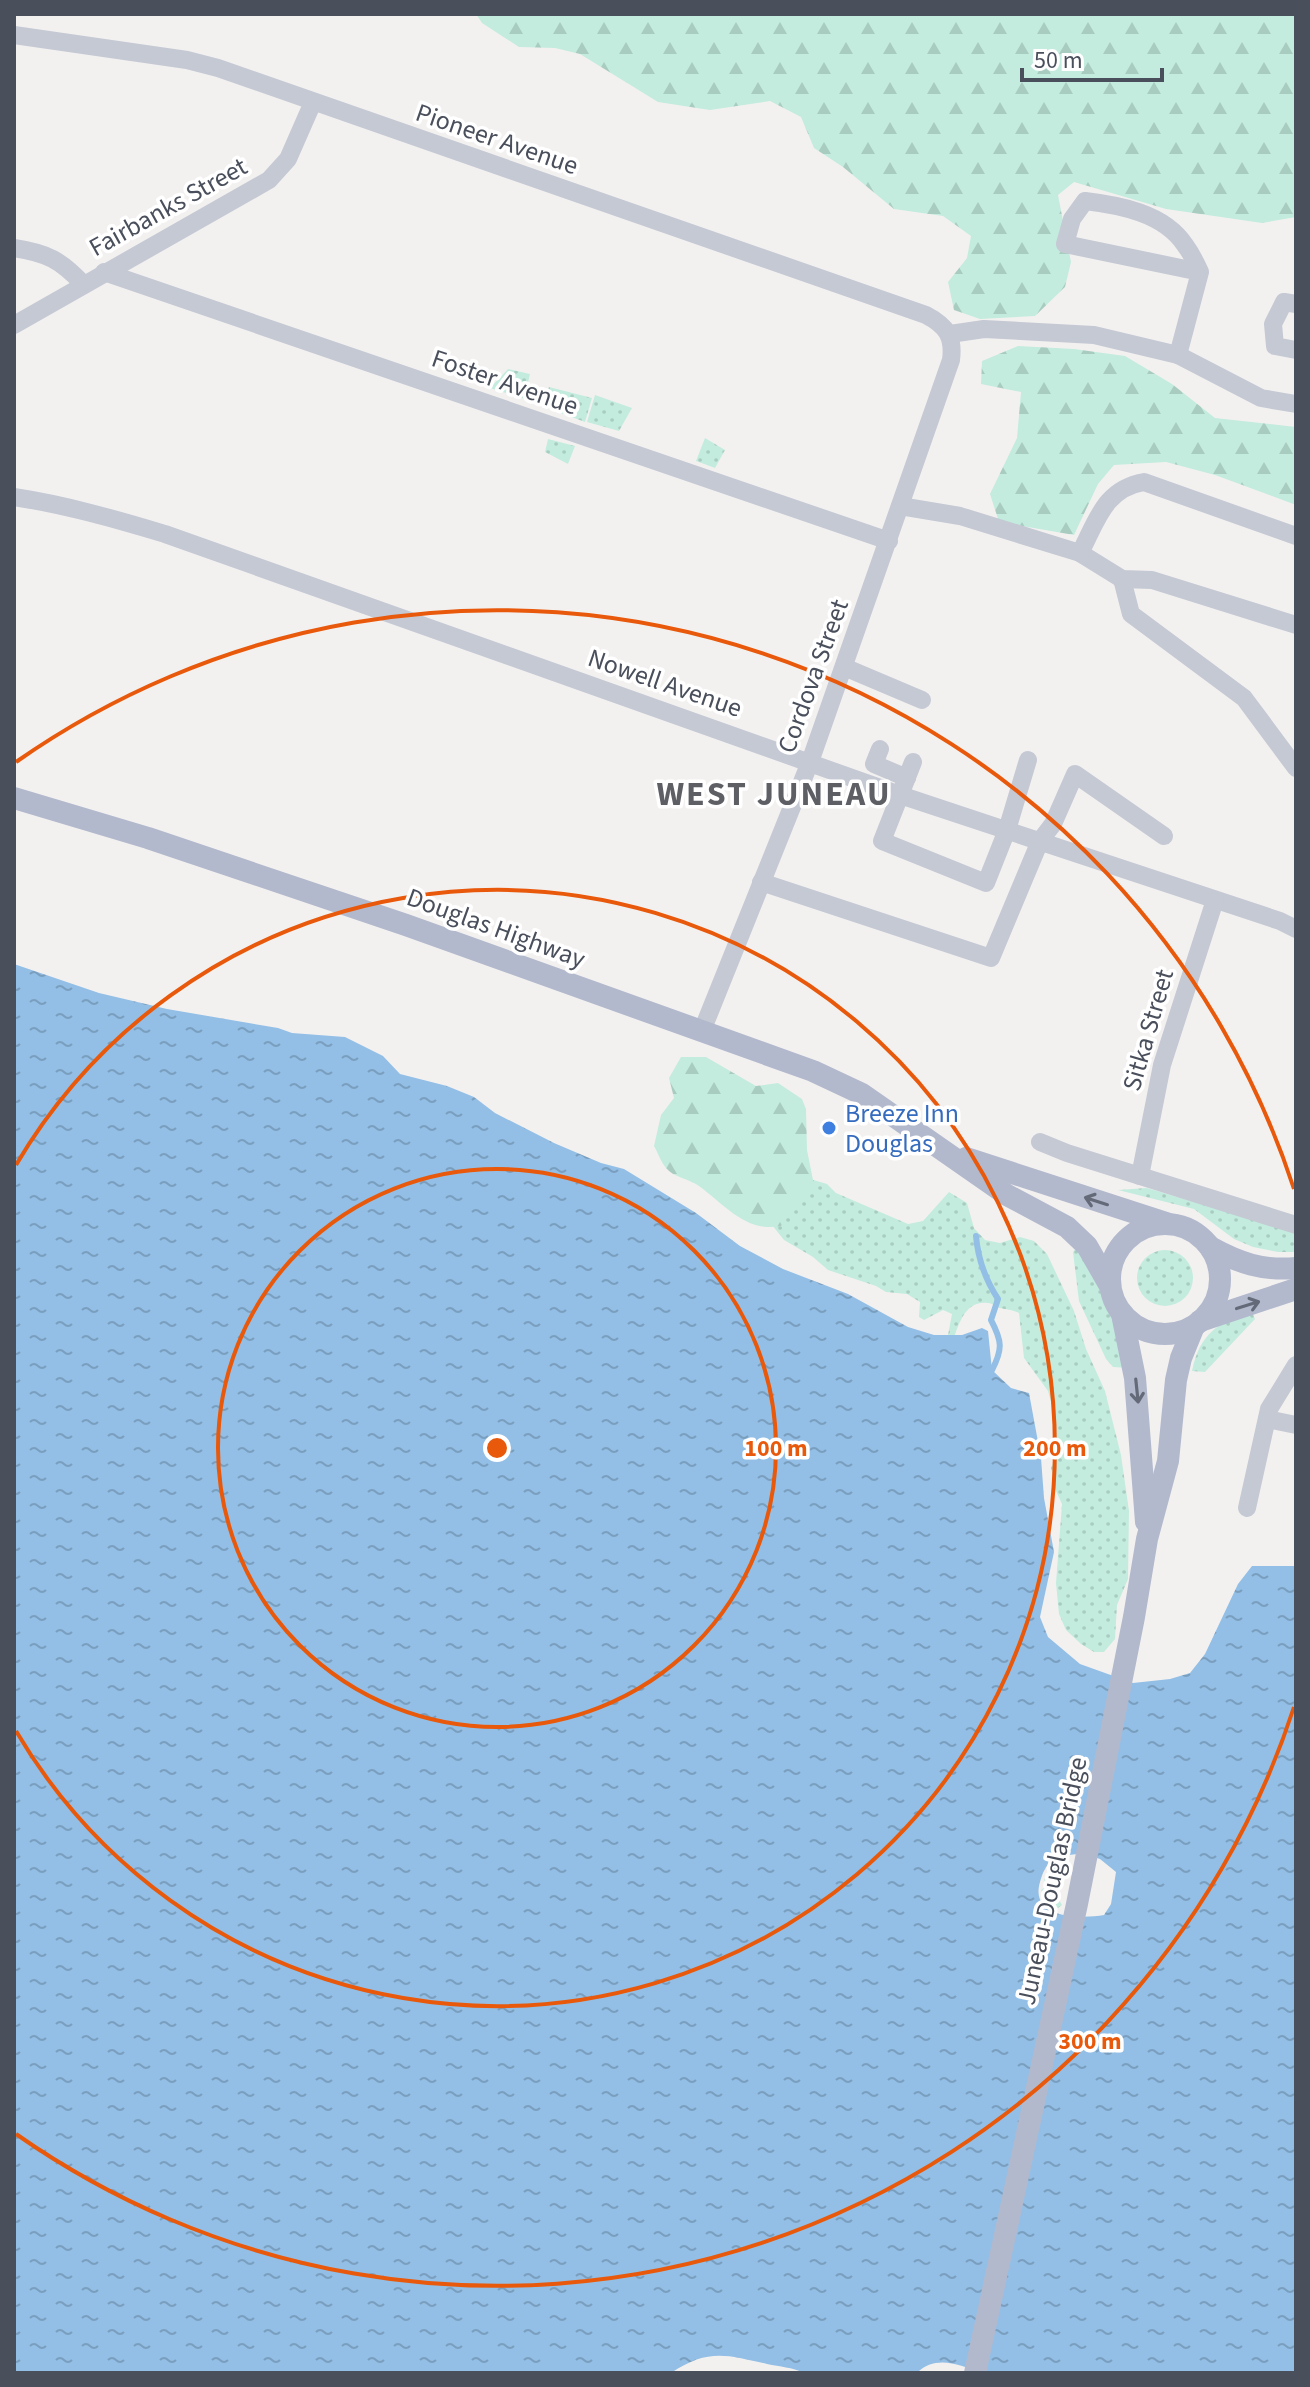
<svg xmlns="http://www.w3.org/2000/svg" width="1310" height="2387" viewBox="0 0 1310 2387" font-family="'Source Sans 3',sans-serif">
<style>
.grass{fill:url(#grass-dots)}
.forest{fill:url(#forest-firs)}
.water{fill:url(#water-ripples);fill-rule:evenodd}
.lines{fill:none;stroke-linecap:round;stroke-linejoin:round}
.stream{stroke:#93bfe6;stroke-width:6}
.minor{stroke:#c5c9d4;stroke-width:18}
.major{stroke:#b2b9cd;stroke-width:22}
.oneway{stroke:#646a78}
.ring{fill:none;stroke:#e8590c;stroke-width:4}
.shop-dot{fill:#3f7fe0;stroke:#fff;stroke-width:3}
.labels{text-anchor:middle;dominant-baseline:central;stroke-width:7;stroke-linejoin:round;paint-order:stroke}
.street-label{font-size:26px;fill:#4a4f5c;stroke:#fff}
.shop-label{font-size:26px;fill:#366cbe;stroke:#fff;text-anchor:start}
.district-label{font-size:34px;font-weight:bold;letter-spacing:2px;fill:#5d5f65;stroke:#fff}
.centre{fill:#e8590c;stroke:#fff;stroke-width:4}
.ring-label{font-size:24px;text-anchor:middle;font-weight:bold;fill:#e8590c;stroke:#fff;stroke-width:7;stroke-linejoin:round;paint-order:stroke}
</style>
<defs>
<pattern id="grass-dots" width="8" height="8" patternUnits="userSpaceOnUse" patternTransform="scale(2)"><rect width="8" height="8" fill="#c3ecde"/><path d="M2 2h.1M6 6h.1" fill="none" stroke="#a9ccc1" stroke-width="1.8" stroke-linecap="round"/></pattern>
<pattern id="forest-firs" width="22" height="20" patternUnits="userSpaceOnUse" patternTransform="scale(2)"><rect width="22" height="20" fill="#c3ecde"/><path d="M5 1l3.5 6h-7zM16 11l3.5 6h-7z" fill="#a9ccc1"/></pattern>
<pattern id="water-ripples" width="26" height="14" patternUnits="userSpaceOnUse" patternTransform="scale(2)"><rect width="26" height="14" fill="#93bfe6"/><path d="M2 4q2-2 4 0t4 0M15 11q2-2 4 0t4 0" fill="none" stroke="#7a9ebe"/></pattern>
</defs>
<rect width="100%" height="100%" fill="#f3f1f0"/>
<g class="grass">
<path d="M 508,369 L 530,374 L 526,391 L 531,393 L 528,400 L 490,388 Z"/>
<path d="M 549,387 L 592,398 L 585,422 L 542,406 Z"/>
<path d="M 595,395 L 632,408 L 619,431 L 587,422 Z"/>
<path d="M 705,438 L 725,450 L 715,468 L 696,461 Z"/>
<path d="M 548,439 L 575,446 L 568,464 L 545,452 Z"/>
<path d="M 810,1179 L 827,1184 L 836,1193 L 908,1224 L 923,1221 L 949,1192 L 967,1203 L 974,1228 L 985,1240 L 1000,1243 L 1020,1237 L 1034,1241 L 1047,1254 L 1074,1311 L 1086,1349 L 1105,1391 L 1121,1455 L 1129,1511 L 1128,1579 L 1117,1605 L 1115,1639 L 1104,1652 L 1094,1652 L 1081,1644 L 1066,1630 L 1059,1614 L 1056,1583 L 1062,1504 L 1055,1489 L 1051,1468 L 1058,1449 L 1053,1427 L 1055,1416 L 1048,1391 L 1024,1358 L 1019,1313 C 1011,1309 1007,1310 1000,1308 C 994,1307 993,1303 988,1303 C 966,1300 959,1323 954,1338 L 948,1335 L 952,1314 L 943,1310 L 924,1320 L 919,1317 L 920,1302 L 907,1294 L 886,1292 L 876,1286 L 828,1270 L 813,1257 L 784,1240 L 768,1220 Z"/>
<path d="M 1147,1188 L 1296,1232 L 1296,1252 L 1278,1252 L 1253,1247 L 1234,1239 L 1194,1209 L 1118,1190 Z"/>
<path d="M 1079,1245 L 1105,1291 L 1132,1363 L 1129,1368 L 1113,1367 L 1106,1359 L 1079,1301 L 1073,1252 Z"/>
<circle cx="1165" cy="1278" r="28"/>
<path d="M 1252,1312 L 1255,1319 L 1205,1372 L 1192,1371 C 1199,1335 1218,1321 1252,1312 Z"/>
<path d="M 1066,1861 L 1069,1863 C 1061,1879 1052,1888 1062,1905 L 1058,1908 L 1048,1904 L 1041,1890 L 1047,1886 L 1044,1880 L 1052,1866 Z"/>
</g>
<g class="forest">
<path d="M 476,14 L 1296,14 L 1296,217 L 1262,223 L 1166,209 L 1074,182 L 1058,195 L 1071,262 L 1065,287 L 1035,316 L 980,319 L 954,310 L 948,282 L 967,258 L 971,236 L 943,216 L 894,209 L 843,167 L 814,148 L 801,117 L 770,101 L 710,110 L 658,102 L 580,54 L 555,48 L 519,47 L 482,23 Z"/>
<path d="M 1018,346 L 1074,349 L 1125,356 L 1172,384 L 1215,418 L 1296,427 L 1296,505 L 1215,475 L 1166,462 L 1114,465 L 1098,484 L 1074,535 L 999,522 L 990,494 L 1017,438 L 1021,392 L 981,384 L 982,361 Z"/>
<path d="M 681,1057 L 706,1057 L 756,1086 L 778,1083 L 802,1099 L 806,1109 L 807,1150 L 815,1190 L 795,1202 L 781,1226 C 746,1233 725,1205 699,1186 C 689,1179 673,1177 666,1168 C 661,1162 658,1153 654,1146 L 661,1115 L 674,1098 L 669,1078 Z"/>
</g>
<path class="water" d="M 14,964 L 99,993 L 167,1009 L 278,1028 L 292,1033 L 345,1037 L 383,1056 L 400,1074 L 447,1086 L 474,1097 L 495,1113 L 554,1143 L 601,1163 L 624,1169 L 696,1213 L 740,1246 L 783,1269 L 848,1294 L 908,1327 L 934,1335 L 962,1335 L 982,1328 L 988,1331 L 992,1370 L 1011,1388 L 1029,1393 L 1041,1458 L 1044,1498 L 1054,1552 L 1040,1617 L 1048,1637 L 1080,1664 L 1133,1683 L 1170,1679 L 1190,1673 L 1205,1654 L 1238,1584 L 1252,1566 L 1296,1566 L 1296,2373 L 980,2373 C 959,2364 935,2355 917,2373 L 804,2373 C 792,2367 780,2367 767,2364 C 727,2355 708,2348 671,2373 L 14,2373 ZM 1083,1853 L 1100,1859 L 1116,1872 L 1111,1904 L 1104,1915 C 1081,1919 1029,1919 1040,1882 C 1042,1874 1046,1865 1052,1860 C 1060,1855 1073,1855 1083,1853 Z"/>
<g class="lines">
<path class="stream" d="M 976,1236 C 978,1260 985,1279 998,1299 L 991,1320 C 1002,1341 1003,1349 992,1370"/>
<g class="minor">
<path d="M 14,35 L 187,60 L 218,68 L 926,315 C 947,326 954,337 951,360 L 810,762 L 702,1031"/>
<path d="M 14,248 C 47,253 61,260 84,285"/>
<path d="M 104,272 L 889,541"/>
<path d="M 1296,304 L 1284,302 L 1273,324 L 1275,346 L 1296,350"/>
<path d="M 14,325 L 269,180 L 288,159 L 313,102"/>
<path d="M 950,334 L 984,329 L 1094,335 L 1178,355 L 1200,272 C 1196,263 1191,253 1185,245 C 1164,213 1119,205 1085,201 L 1072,219 L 1065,244 L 1200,272"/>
<path d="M 1178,355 L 1261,398 L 1296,404"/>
<path d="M 14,497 C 66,505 115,519 165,534 L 900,795 L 1280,921 L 1296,929"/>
<path d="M 900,506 L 960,516 L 1080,553 L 1122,579 L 1152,580 L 1296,625"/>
<path d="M 1080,553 C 1097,521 1104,489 1144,482 L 1296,536"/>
<path d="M 1122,579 L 1131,614 L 1244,698 L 1296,768"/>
<path d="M 844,667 L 922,700"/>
<path d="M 880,749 L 874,764 L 907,778"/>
<path d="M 913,762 L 882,841 L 986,883 L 1007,830 L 1028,760"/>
<path d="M 761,882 L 991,958 L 1040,841 L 1053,824 L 1075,774 L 1164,836"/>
<path d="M 1040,1142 L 1067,1153 L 1296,1225"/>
<path d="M 1140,1176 L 1162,1065 L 1215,900"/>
<path d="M 1267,1419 L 1296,1425"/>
<path d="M 1247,1508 L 1269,1409 L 1296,1365"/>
</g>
<g class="major">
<path d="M 14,798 L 148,838 L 406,925 L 813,1071 L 862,1094 L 1007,1195 L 1067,1227 L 1087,1246 L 1110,1286"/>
<path d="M 966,1158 L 1166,1223"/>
<circle cx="1165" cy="1279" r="55"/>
<path d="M 1210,1247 C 1239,1263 1262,1271 1296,1268"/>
<path d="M 1122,1314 L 1135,1378 L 1146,1522"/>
<path d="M 1200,1321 L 1296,1289"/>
<path d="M 975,2373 L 1077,1904 L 1134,1617 L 1147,1539 L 1168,1461 L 1176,1380 L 1181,1358 L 1194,1326"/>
</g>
</g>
<defs><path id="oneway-shaft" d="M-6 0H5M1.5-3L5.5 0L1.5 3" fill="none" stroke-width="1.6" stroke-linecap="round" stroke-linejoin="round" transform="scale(2)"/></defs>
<g class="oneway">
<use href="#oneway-shaft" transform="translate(1096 1201) rotate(-162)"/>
<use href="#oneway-shaft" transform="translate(1248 1305) rotate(-17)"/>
<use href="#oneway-shaft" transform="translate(1137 1391) rotate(84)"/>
</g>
<g class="ring">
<circle cx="497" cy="1448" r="279"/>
<path d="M16 1165A558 558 0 1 1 16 1731"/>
<path d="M1294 1707A838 838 0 0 1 16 2134M16 762A838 838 0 0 1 1294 1189"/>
</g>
<circle class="shop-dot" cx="829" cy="1128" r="8"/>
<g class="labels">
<g class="street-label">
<text transform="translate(497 139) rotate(19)">Pioneer Avenue</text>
<text transform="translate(168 207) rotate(-29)">Fairbanks Street</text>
<text transform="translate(505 382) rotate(19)">Foster Avenue</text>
<text transform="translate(813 676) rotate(-70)">Cordova Street</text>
<text transform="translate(665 683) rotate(19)">Nowell Avenue</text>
<text transform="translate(496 928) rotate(20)">Douglas Highway</text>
<text transform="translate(1148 1030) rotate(-74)">Sitka Street</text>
<text transform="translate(1052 1881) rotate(-78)">Juneau-Douglas Bridge</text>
</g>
<g class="shop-label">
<text x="845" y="1113">Breeze Inn<tspan x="845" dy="30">Douglas</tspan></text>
</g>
<g class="district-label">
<text x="774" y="794">WEST JUNEAU</text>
</g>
</g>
<circle cx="497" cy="1448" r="12" class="centre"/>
<g class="ring-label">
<text x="776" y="1456">100 m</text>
<text x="1055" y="1456">200 m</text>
<text x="1090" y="2049">300 m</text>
</g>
<rect width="1310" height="2387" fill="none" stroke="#4a4f5c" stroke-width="32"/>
<path d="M1022 68v12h140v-12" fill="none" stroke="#4a4f5c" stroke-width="4"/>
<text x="1034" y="68" font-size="24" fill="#4a4f5c" stroke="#ffffff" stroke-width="6" paint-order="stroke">50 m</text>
</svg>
